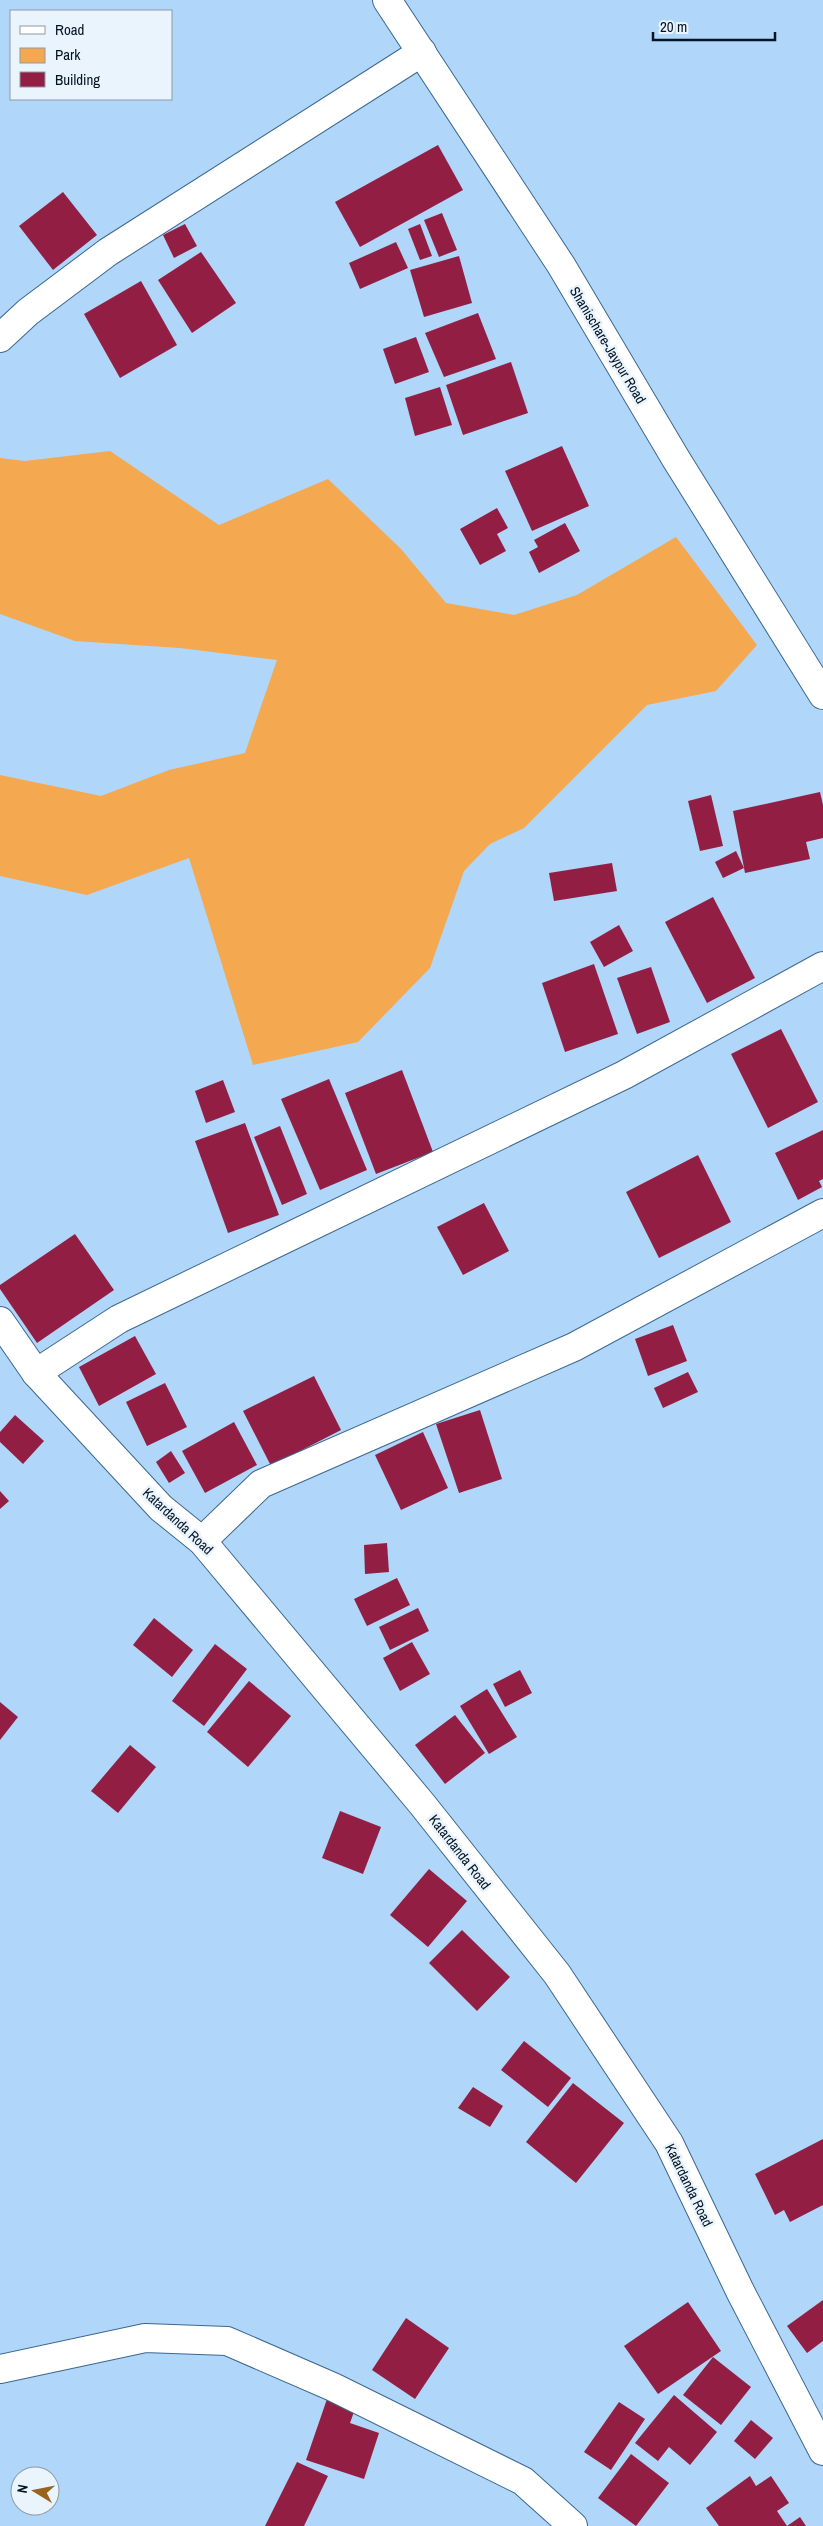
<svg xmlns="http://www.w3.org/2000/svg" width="823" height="2526" viewBox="0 0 823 2526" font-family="'Archivo Narrow',sans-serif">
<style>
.green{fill:#f4a84f}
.building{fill:#921f43}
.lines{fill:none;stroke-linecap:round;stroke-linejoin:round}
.street-casing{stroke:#3c6890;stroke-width:30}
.secondary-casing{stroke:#3c6890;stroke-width:30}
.street{stroke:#fff;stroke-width:28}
.secondary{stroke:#fff;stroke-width:28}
.labels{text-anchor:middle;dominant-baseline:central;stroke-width:5;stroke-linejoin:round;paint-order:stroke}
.street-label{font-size:14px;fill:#031424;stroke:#eaf4fd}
</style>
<rect width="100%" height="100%" fill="#b0d6fa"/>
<path class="green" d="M 110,451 L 219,525 L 328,479 L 401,549 L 446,603 L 514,615 L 577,595 L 676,537 L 757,645 L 716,691 L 647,705 L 524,828 L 490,844 L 464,871 L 430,968 L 358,1042 L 253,1065 L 189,858 L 87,895 L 0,876 L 0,775 L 101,796 L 169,770 L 245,753 L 277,660 L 180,648 L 75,641 L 0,614 L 0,458 L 25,461 Z"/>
<g class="building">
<path d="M 438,145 L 463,190 L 360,247 L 335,202 Z"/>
<path d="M 63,192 L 97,235 L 53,270 L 19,226 Z"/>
<path d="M 442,213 L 457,250 L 439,257 L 424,220 Z"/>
<path d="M 185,224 L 197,246 L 174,258 L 163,235 Z"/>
<path d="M 420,224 L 432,256 L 420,260 L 408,229 Z"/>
<path d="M 396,242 L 408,268 L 360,289 L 349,263 Z"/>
<path d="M 201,252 L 236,303 L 192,333 L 158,280 Z"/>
<path d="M 459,256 L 472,303 L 424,317 L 410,270 Z"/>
<path d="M 141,281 L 177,345 L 120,378 L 84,314 Z"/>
<path d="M 478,313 L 496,359 L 444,377 L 425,333 Z"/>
<path d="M 416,337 L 429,372 L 395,384 L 383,349 Z"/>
<path d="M 511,362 L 528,413 L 463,435 L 446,385 Z"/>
<path d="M 440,387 L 452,425 L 415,436 L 405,398 Z"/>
<path d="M 562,446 L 589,506 L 532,531 L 505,471 Z"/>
<path d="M 497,508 L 508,528 L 497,534 L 506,551 L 480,565 L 460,529 Z"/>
<path d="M 565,523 L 580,551 L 539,573 L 529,552 L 538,547 L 534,540 Z"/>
<path d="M 820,792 L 823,805 L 823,838 L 806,842 L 810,859 L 745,873 L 733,811 Z"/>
<path d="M 711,795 L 723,846 L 700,851 L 688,801 Z"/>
<path d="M 736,851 L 744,868 L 723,878 L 715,862 Z"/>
<path d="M 612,863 L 617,891 L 554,901 L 549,873 Z"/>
<path d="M 713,897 L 755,978 L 707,1003 L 665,922 Z"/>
<path d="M 619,925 L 633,951 L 604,967 L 590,942 Z"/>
<path d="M 594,964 L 618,1034 L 565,1052 L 542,983 Z"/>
<path d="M 651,967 L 670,1022 L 637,1034 L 617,978 Z"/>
<path d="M 781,1029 L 818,1102 L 768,1128 L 731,1054 Z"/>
<path d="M 402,1070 L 433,1152 L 376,1174 L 345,1093 Z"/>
<path d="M 329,1079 L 367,1170 L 320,1190 L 281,1099 Z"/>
<path d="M 223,1080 L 235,1112 L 206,1123 L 195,1091 Z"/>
<path d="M 245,1123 L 279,1215 L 228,1233 L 195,1141 Z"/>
<path d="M 280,1126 L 307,1194 L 282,1205 L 254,1137 Z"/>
<path d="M 823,1130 L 823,1179 L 819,1181 L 822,1187 L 798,1200 L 775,1153 Z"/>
<path d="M 698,1155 L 731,1222 L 659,1258 L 626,1192 Z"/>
<path d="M 484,1203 L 509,1251 L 463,1275 L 437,1227 Z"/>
<path d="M 75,1234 L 114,1290 L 37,1343 L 0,1289 L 0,1285 Z"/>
<path d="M 673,1325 L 687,1361 L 648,1376 L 635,1339 Z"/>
<path d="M 135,1336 L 156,1374 L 99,1406 L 79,1367 Z"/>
<path d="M 688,1372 L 698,1392 L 663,1408 L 654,1388 Z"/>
<path d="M 314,1376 L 341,1430 L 271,1466 L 243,1411 Z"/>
<path d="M 165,1383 L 187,1427 L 147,1446 L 126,1402 Z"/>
<path d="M 480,1410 L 502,1479 L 459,1493 L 436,1424 Z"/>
<path d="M 15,1415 L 44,1441 L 23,1464 L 0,1442 L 0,1432 Z"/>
<path d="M 234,1422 L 257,1465 L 205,1493 L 182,1451 Z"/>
<path d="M 423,1432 L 448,1488 L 401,1510 L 375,1455 Z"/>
<path d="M 171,1451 L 185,1473 L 169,1483 L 156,1462 Z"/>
<path d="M 0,1491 L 9,1501 L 0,1509 Z"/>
<path d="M 387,1543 L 389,1572 L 365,1574 L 364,1545 Z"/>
<path d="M 397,1578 L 410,1605 L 367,1626 L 354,1599 Z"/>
<path d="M 418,1608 L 429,1631 L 390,1650 L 379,1627 Z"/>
<path d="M 154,1618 L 193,1650 L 172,1677 L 133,1645 Z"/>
<path d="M 412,1642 L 430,1674 L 400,1691 L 383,1658 Z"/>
<path d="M 215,1644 L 247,1669 L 204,1726 L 172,1701 Z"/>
<path d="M 520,1670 L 532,1693 L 505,1707 L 493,1684 Z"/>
<path d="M 249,1681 L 291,1716 L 248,1767 L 207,1732 Z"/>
<path d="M 487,1689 L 517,1737 L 489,1754 L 460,1706 Z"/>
<path d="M 0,1702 L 18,1717 L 0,1740 Z"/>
<path d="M 455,1715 L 485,1753 L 445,1784 L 415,1745 Z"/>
<path d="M 130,1745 L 156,1767 L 118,1813 L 91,1791 Z"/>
<path d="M 340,1811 L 381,1827 L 363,1874 L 322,1858 Z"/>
<path d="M 429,1869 L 467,1901 L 428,1947 L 390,1915 Z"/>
<path d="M 462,1930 L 510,1977 L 477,2011 L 429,1963 Z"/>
<path d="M 524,2041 L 571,2078 L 548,2107 L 501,2070 Z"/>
<path d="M 573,2083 L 624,2123 L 576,2183 L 526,2142 Z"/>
<path d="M 473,2087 L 503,2106 L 490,2127 L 458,2108 Z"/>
<path d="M 823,2139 L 823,2205 L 790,2222 L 784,2210 L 775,2215 L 755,2174 Z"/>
<path d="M 823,2300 L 823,2341 L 807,2353 L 787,2326 Z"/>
<path d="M 688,2302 L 721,2351 L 658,2394 L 624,2346 Z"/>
<path d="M 406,2318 L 449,2348 L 415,2399 L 372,2370 Z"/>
<path d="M 713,2357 L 751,2387 L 721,2425 L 683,2395 Z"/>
<path d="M 674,2395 L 717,2432 L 690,2465 L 669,2447 L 658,2461 L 635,2443 Z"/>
<path d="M 327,2399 L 355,2409 L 350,2423 L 379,2433 L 364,2479 L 306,2460 Z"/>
<path d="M 619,2402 L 645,2419 L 611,2470 L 584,2452 Z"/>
<path d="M 751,2420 L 773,2438 L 755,2459 L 734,2441 Z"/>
<path d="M 631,2454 L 669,2483 L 636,2526 L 598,2498 Z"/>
<path d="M 297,2462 L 328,2476 L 304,2526 L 265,2526 Z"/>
<path d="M 750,2476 L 756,2486 L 771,2476 L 789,2503 L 777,2511 L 787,2526 L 800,2517 L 806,2526 L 719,2526 L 706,2508 Z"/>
</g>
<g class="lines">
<defs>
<g id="street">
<path d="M 0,338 L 28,312 L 108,252 L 422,52"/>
<path d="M 0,1321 L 36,1373 L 161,1508 L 202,1541 L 422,1804 L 557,1974 L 669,2143 L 740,2291 L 823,2451"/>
<path d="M 36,1373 L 119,1319 L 624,1075 L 823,966"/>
<path d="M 202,1541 L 261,1484 L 574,1347 L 823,1213"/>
<path d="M 0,2369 L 145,2338 L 227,2341 L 333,2387 L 523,2481 L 573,2526"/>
</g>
<path id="secondary" d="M 387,0 L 561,265 L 676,459 L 823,695"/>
</defs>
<use href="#street" class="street-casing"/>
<use href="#secondary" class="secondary-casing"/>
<use href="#street" class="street"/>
<use href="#secondary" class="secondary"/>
</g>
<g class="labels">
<g class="street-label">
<text transform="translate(608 345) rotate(59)">Shanischare-Jaypur Road</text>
<text transform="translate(178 1521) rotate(43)">Katardanda Road</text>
<text transform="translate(460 1852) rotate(52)">Katardanda Road</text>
<text transform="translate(689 2185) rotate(64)">Katardanda Road</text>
</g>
</g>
<rect x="10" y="10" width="162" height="90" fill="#eaf4fd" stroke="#8e9aa6"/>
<rect x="20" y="26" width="25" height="8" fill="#ffffff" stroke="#8e9aa6"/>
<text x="55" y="35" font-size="15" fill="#031424">Road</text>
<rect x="20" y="48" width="25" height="15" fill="#f4a84f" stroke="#8e9aa6"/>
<text x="55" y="60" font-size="15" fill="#031424">Park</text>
<rect x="20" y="72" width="25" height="15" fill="#921f43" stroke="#8e9aa6"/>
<text x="55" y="85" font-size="15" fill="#031424">Building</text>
<g transform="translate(35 2491) rotate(280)"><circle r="24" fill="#eaf4fd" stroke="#8e9aa6"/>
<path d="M0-4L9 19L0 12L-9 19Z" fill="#9a631d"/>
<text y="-8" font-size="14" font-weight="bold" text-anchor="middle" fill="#031424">N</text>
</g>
<path d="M653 32v8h122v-8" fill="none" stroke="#031424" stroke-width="2.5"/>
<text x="660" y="32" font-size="15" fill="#031424" stroke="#eaf4fd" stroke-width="4" paint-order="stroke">20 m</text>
</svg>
